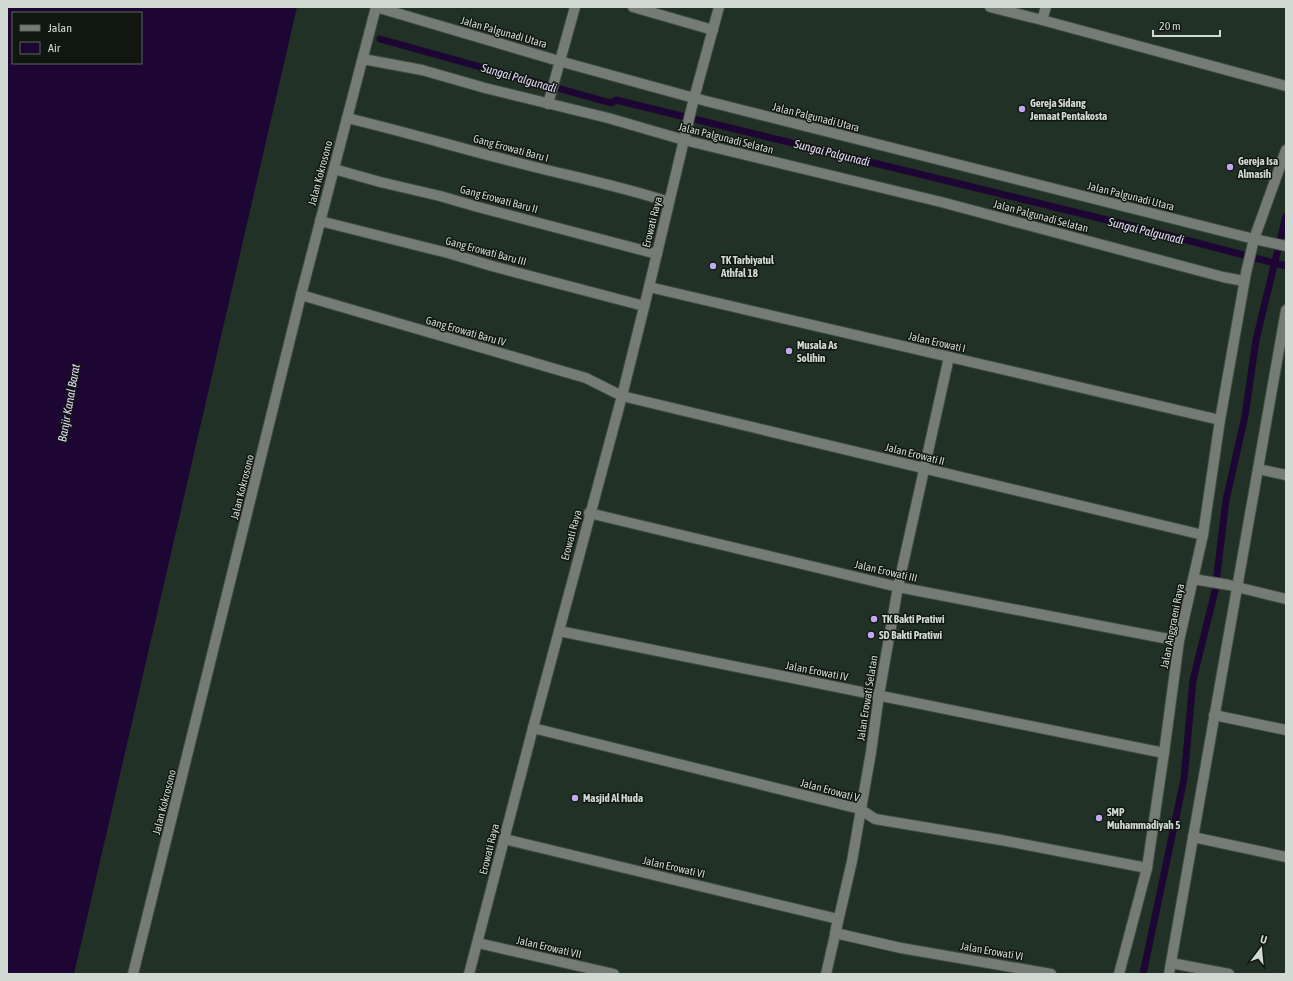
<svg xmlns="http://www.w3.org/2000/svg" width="1293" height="981" viewBox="0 0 1293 981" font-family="'Asap Condensed',sans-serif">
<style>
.water{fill:#1d0633;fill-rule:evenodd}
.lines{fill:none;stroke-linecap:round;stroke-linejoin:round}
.stream{stroke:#1d0633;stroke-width:7}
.minor-casing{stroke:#3e4c41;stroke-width:12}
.minor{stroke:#747c75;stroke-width:10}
.poi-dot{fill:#c4a7f1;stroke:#101711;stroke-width:1.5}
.labels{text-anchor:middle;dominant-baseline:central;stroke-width:3;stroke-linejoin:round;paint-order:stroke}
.street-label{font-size:11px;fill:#d1dad2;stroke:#101711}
.poi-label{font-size:11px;font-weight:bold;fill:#d1dad2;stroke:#101711;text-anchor:start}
.water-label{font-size:12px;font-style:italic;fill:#e3d7f7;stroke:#101711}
</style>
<rect width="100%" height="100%" fill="#223125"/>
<path class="water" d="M 7,7 L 297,7 L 74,974 L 7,974 ZM 13,13 L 141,13 L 141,63 L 13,63 Z"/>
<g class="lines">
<g class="stream">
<path d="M 380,39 L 611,103 L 616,100 L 1144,229 L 1286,266"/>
<path d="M 1143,974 L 1184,779 L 1193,680 L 1215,591 L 1226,500 L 1245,416 L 1256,340 L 1286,216"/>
</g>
<defs>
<g id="minor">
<path d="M 633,7 L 713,30"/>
<path d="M 990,7 L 1042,20 L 1286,86"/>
<path d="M 1042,20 L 1046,7"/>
<path d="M 363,59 L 422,70 L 485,88 L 608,118 L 684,140 L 941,202 L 1223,277 L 1244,281"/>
<path d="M 548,104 L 575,7"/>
<path d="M 347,118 C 402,131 456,147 511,161 C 564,175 617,185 669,202"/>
<path d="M 334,169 L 380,182 L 440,196 L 478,207 L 657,254"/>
<path d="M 320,221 L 448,253 L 492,266 L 644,306"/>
<path d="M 649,287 L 1220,420"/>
<path d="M 301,295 L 586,378 L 622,396 L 1203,535"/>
<path d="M 1258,469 L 1286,475"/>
<path d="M 589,513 L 898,587 L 1179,641"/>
<path d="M 1193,579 L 1229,585 L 1286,599"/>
<path d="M 559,631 L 1164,753"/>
<path d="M 1214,715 L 1286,730"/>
<path d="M 533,728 L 860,809 L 875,819 L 1001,840 L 1147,868"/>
<path d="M 1193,837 L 1286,857"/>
<path d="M 504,839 L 838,919 L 835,933 L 901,948 L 1051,974"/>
<path d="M 478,943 L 614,974"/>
<path d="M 1171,963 L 1229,974"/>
<path d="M 133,974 L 301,295 L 376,7 L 559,61 L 694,98 L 1254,239 L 1286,246"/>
<path d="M 469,974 L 533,728 L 622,396 L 649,287 L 693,102 L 719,7"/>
<path d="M 826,974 L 852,861 L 871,752 L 879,695 L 898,587 L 949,357"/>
<path d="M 1119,974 L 1147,868 L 1164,753 L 1179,641 L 1203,535 L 1220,420 L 1246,273 L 1254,239 L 1286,150"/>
<path d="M 1169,974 L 1286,310"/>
</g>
</defs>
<use href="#minor" class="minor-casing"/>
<use href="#minor" class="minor"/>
</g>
<g class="poi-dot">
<circle cx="1022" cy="109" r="4"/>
<circle cx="1230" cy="167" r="4"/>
<circle cx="713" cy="266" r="4"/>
<circle cx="789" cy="351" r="4"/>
<circle cx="874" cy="619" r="4"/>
<circle cx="871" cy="635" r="4"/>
<circle cx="575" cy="798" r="4"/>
<circle cx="1099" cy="818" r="4"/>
</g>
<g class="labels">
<g class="street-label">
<text transform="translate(504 32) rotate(16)">Jalan Palgunadi Utara</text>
<text transform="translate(816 117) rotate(14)">Jalan Palgunadi Utara</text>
<text transform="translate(726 138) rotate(14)">Jalan Palgunadi Selatan</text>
<text transform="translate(511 148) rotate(15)">Gang Erowati Baru I</text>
<text transform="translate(320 173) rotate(-75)">Jalan Kokrosono</text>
<text transform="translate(1131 196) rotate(14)">Jalan Palgunadi Utara</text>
<text transform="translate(499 199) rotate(15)">Gang Erowati Baru II</text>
<text transform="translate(1041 216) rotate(15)">Jalan Palgunadi Selatan</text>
<text transform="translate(652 222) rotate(-76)">Erowati Raya</text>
<text transform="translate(486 251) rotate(15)">Gang Erowati Baru III</text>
<text transform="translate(466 331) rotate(16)">Gang Erowati Baru IV</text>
<text transform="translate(937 342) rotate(13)">Jalan Erowati I</text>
<text transform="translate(915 454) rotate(14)">Jalan Erowati II</text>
<text transform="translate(242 487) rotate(-76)">Jalan Kokrosono</text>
<text transform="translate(571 535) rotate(-75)">Erowati Raya</text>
<text transform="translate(886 571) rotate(13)">Jalan Erowati III</text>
<text transform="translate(1172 626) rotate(-79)">Jalan Anggraeni Raya</text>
<text transform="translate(817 671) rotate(11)">Jalan Erowati IV</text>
<text transform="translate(867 698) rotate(-81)">Jalan Erowati Selatan</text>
<text transform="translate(830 790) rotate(15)">Jalan Erowati V</text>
<text transform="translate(164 802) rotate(-76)">Jalan Kokrosono</text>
<text transform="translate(489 849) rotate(-76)">Erowati Raya</text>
<text transform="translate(674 867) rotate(13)">Jalan Erowati VI</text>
<text transform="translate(549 947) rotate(13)">Jalan Erowati VII</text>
<text transform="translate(992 951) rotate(10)">Jalan Erowati VI</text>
</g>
<g class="poi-label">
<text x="1030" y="103">Gereja Sidang<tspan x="1030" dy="13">Jemaat Pentakosta</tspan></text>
<text x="1238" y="161">Gereja Isa<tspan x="1238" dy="13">Almasih</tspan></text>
<text x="721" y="260">TK Tarbiyatul<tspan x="721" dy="13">Athfal 18</tspan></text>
<text x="797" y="345">Musala As<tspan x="797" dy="13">Solihin</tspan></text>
<text x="882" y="619">TK Bakti Pratiwi</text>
<text x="879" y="635">SD Bakti Pratiwi</text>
<text x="583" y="798">Masjid Al Huda</text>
<text x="1107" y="812">SMP<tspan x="1107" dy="13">Muhammadiyah 5</tspan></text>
</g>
<g class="water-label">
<text transform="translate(519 78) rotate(16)">Sungai Palgunadi</text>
<text transform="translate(832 153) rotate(14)">Sungai Palgunadi</text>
<text transform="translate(1146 231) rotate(14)">Sungai Palgunadi</text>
<text transform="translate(69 403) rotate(-80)">Banjir Kanal Barat</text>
</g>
</g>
<rect width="1293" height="981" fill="none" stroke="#d1dad2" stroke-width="16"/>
<rect x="12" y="12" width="130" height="52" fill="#101711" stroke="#5d655e"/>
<rect x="20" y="25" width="20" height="6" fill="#747c75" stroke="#5d655e"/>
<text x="48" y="32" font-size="12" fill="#d1dad2">Jalan</text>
<rect x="20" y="42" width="20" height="12" fill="#1d0633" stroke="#5d655e"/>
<text x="48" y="52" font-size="12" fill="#d1dad2">Air</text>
<g transform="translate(1261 949) rotate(16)" stroke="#101711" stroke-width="3" paint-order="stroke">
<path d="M0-3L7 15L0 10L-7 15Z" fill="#d1dad2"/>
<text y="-6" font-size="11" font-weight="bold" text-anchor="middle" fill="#d1dad2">U</text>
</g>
<path d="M1153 30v6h67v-6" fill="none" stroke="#d1dad2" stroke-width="2"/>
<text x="1159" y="30" font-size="12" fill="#d1dad2" stroke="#101711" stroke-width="3" paint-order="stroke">20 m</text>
</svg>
